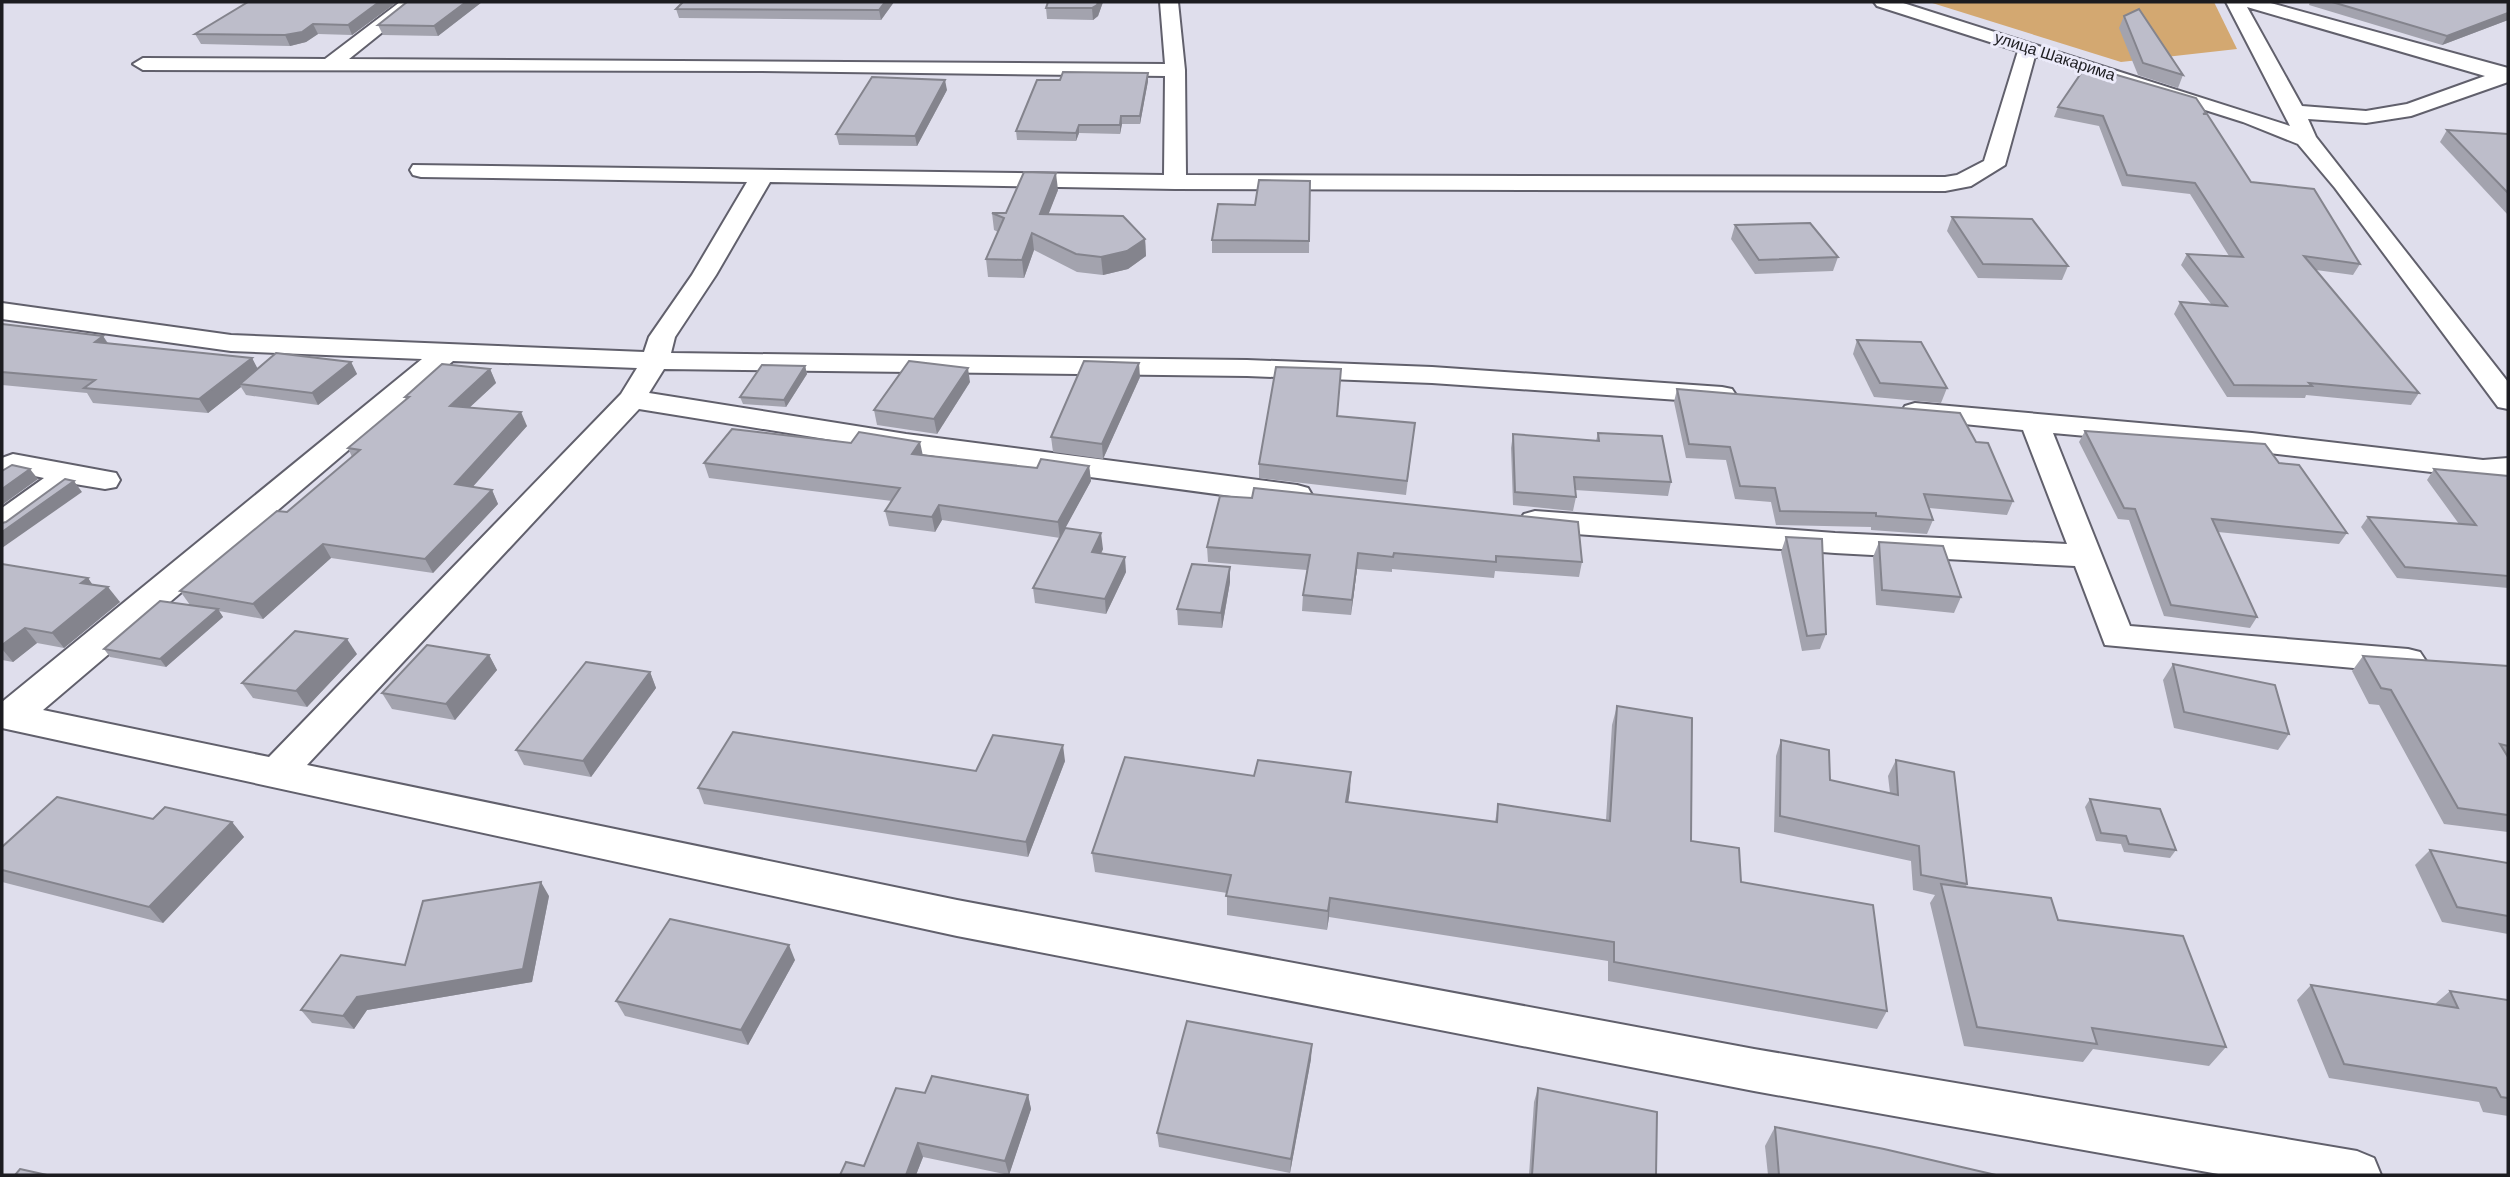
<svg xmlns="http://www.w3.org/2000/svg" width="2510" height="1177" viewBox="0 0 2510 1177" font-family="'DM Sans',sans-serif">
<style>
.green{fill:#d3a871}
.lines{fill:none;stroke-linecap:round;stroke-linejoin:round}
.minor-casing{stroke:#61606c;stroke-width:4}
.minor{fill:#fff;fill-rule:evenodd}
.wall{fill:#a3a3ae}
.shaded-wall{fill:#84848d}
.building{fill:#bdbdca;stroke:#84848d;stroke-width:2}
.labels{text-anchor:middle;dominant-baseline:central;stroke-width:6;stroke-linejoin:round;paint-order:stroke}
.far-street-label{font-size:16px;fill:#1c1c20;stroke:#ecebfa}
</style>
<rect width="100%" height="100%" fill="#dfdeec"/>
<path class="green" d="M 1929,2 L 2214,2 L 2237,49 L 2121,62 Z"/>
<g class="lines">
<defs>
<g id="minor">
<path d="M 400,2 L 420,2 L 349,59 L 1165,64 L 1160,2 L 1178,2 L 1185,70 L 1186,175 L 1945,177 L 1957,175 L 1984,161 L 2018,51 L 1877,6 L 1874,2 L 1900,2 L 2290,126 L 2226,2 L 2267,2 L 2508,68 L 2508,82 L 2411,116 L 2366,123 L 2308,119 L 2316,137 L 2508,382 L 2508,409 L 2498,407 L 2335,188 L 2298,144 L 2243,122 L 2035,56 L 2005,165 L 1971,186 L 1945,191 L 1175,189 L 770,182 L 716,275 L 675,337 L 671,353 L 1247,360 L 1432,367 L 1722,387 L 1732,389 L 1736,395 L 1732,401 L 1722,403 L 1432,383 L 1247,376 L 664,369 L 649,393 L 906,434 L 1297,485 L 1308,488 L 1312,495 L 1308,502 L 1297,505 L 906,452 L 639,409 L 307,765 L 957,900 L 1754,1049 L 2357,1151 L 2374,1158 L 2381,1175 L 2224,1175 L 1754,1091 L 957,936 L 2,728 L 2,702 L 422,359 L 231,351 L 2,319 L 2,303 L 231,335 L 644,352 L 649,337 L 692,275 L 747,182 L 421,177 L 413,175 L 410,170 L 413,165 L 1164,175 L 1165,76 L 754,71 L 143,70 L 133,64 L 143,58 L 325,59 ZM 2247,7 L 2485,76 L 2407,104 L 2366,111 L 2302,106 ZM 453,361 L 637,368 L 621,394 L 269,757 L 43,710 Z"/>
<path d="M 1915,403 L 2252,433 L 2483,460 L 2508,458 L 2508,476 L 2483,478 L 2252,451 L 2053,433 L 2130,626 L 2408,649 L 2420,652 L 2426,661 L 2420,670 L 2408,673 L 2105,645 L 2075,566 L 1835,553 L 1535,531 L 1524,528 L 1519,521 L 1524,514 L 1535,511 L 1835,533 L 2067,544 L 2023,430 L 1905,418 L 1901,412 L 1905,406 Z"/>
<path d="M 13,454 L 105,471 L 116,473 L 120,480 L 116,487 L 105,489 L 75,484 L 13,530 L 2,533 L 2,508 L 44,478 L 2,469 L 2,458 Z"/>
</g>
</defs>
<use href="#minor" class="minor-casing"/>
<use href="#minor" class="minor"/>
</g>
<g class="wall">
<path d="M 248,2 L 397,2 L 352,35 L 318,34 L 306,42 L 290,46 L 201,44 L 195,34 Z"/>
<path d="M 482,2 L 438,36 L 383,35 L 378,25 Z"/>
<path d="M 683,2 L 894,2 L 881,20 L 679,18 L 676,9 Z"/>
<path d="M 1048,2 L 1103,2 L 1098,16 L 1093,20 L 1047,19 L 1046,8 Z"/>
<path d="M 2310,2 L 2508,2 L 2508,20 L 2442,45 L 2309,5 Z"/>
<path d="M 2124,16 L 2183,75 L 2178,88 L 2138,75 L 2119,28 Z"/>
<path d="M 1148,73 L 1148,81 L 1140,124 L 1122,124 L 1120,134 L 1079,133 L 1076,141 L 1017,140 L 1016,131 L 1060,80 Z"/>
<path d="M 947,90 L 917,146 L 839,145 L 836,134 Z"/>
<path d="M 2058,107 L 2205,114 L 2251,182 L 2360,264 L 2353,275 L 2316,270 L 2419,393 L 2411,405 L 2306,395 L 2305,398 L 2227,397 L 2174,314 L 2180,302 L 2211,304 L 2181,265 L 2187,254 L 2229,256 L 2190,194 L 2122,186 L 2099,126 L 2054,117 Z"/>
<path d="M 2447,130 L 2508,134 L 2508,215 L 2440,142 Z"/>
<path d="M 1310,181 L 1309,253 L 1212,253 L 1212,240 L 1255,205 Z"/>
<path d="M 1058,190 L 1048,214 L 1145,239 L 1146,256 L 1128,269 L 1103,275 L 1077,272 L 1034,250 L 1024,278 L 988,277 L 986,259 L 998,232 L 994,230 L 992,213 L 1006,213 Z"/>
<path d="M 1952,217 L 2068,266 L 2062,280 L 1978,278 L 1947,231 Z"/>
<path d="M 1735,225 L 1838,257 L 1833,271 L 1755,274 L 1731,239 Z"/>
<path d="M 2,324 L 103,336 L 108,343 L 252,358 L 257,369 L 351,362 L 357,374 L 318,405 L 246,395 L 241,387 L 208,413 L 93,403 L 87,393 L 2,385 Z"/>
<path d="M 1857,340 L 1947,388 L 1941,403 L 1874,397 L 1853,354 Z"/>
<path d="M 805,366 L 807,374 L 786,407 L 743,404 L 740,397 Z"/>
<path d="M 490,369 L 496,383 L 469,408 L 527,426 L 472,487 L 492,490 L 498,504 L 433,573 L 331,558 L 263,619 L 219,611 L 223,617 L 166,667 L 110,657 L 104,649 L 190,605 L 180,591 L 287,512 L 352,457 L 348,448 L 406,400 L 405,397 Z"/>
<path d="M 1341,369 L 1337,416 L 1415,423 L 1406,495 L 1259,478 L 1259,464 Z"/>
<path d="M 1140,377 L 1103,459 L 1053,452 L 1051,437 Z"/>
<path d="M 970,382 L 937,434 L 877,425 L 874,410 Z"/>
<path d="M 1677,389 L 1976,442 L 2013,501 L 2007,515 L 1929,508 L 1933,520 L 1927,534 L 1871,530 L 1871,527 L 1776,525 L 1771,502 L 1735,499 L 1726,460 L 1686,458 L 1674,402 Z"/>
<path d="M 2085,431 L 2279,463 L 2347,533 L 2339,544 L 2218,532 L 2257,617 L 2250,628 L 2164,616 L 2129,520 L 2118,519 L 2079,442 Z"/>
<path d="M 1598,433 L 1671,482 L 1668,496 L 1575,490 L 1576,497 L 1573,511 L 1513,505 L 1511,448 L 1513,434 L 1596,441 Z"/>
<path d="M 923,455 L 1037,468 L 1089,466 L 1091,481 L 1065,528 L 1103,549 L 1101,554 L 1126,572 L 1106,614 L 1035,603 L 1033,588 L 1060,538 L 942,520 L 935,532 L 889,526 L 885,511 L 892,501 L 709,478 L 704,463 Z"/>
<path d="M 2434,469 L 2508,476 L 2508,588 L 2397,578 L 2361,527 L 2368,517 L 2459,524 L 2427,480 Z"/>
<path d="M 1220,496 L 1582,562 L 1579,577 L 1495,571 L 1494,578 L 1392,569 L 1392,572 L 1357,569 L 1351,615 L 1302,611 L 1303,595 L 1307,570 L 1208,562 L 1207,547 Z"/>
<path d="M 1786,537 L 1826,634 L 1820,649 L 1802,651 L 1781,552 Z"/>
<path d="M 1879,542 L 1961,597 L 1954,613 L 1876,605 L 1873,557 Z"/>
<path d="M 2,564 L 88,578 L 92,585 L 120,602 L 64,648 L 37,643 L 13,662 L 2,660 Z"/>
<path d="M 1230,567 L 1230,582 L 1222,628 L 1178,625 L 1177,609 Z"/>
<path d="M 357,654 L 307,707 L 253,698 L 242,683 Z"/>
<path d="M 489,655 L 497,670 L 455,720 L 392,709 L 382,693 Z"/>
<path d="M 2363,656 L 2508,666 L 2508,832 L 2444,824 L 2379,705 L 2369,704 L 2352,671 Z"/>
<path d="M 2173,664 L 2289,734 L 2278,750 L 2174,728 L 2163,680 Z"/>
<path d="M 650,672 L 656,688 L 591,777 L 524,765 L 516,750 Z"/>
<path d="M 1617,706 L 1691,841 L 1741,882 L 1887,1011 L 1877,1029 L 1608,981 L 1608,961 L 1329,917 L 1327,930 L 1227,915 L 1227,893 L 1095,872 L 1092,853 L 1254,776 L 1351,772 L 1348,802 L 1495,822 L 1498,804 L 1606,820 L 1612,725 Z"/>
<path d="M 1781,740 L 1830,780 L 1890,793 L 1888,776 L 1896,760 L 1967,884 L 1966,887 L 2058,920 L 2226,1047 L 2209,1066 L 2093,1049 L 2083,1062 L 1964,1046 L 1930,903 L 1935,895 L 1913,890 L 1911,861 L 1774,832 L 1776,756 Z"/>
<path d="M 1065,761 L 1028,857 L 704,804 L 698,788 L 976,771 Z"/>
<path d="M 2090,799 L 2176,850 L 2170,858 L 2124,852 L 2121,844 L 2096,841 L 2085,807 Z"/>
<path d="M 153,819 L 232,822 L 244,837 L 163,923 L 2,882 L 2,847 Z"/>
<path d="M 2430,850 L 2508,863 L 2508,934 L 2442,922 L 2415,865 Z"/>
<path d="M 549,896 L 532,982 L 367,1010 L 354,1029 L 312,1023 L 301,1010 L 405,965 Z"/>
<path d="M 795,960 L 748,1045 L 625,1016 L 616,1001 Z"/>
<path d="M 2311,985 L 2435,1004 L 2450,991 L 2508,1000 L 2508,1116 L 2483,1112 L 2479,1102 L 2329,1078 L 2297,1000 Z"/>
<path d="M 1311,1059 L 1290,1173 L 1159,1147 L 1157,1133 Z"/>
<path d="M 1538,1088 L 1656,1175 L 1529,1175 L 1534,1102 Z"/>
<path d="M 925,1093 L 1028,1095 L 1031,1109 L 1009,1175 L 923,1157 L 916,1175 L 840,1175 L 864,1166 Z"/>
<path d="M 1775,1127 L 1996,1175 L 1768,1175 L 1765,1146 Z"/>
</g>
<g class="shaded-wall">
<path d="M 379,2 L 397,2 L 352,35 L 348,25 Z"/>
<path d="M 466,2 L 482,2 L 438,36 L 434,26 Z"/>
<path d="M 885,2 L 894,2 L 881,20 L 879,10 Z"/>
<path d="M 1098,2 L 1103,2 L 1098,16 L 1093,20 L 1092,8 Z"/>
<path d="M 2508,13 L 2508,20 L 2442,45 L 2447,36 Z"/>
<path d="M 313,24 L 318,34 L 306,42 L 290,46 L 285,35 Z"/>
<path d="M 1148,73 L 1148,81 L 1140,124 L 1140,116 Z"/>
<path d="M 945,80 L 947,90 L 917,146 L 915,136 Z"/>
<path d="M 1121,116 L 1122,124 L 1120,134 L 1120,125 Z"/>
<path d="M 1079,125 L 1079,133 L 1076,141 L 1076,133 Z"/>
<path d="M 1056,173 L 1058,190 L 1042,231 L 1040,214 Z"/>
<path d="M 1032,233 L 1034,250 L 1024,278 L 1022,260 Z"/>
<path d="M 1145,239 L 1146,256 L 1128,269 L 1103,275 L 1101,257 Z"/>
<path d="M 103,336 L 112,351 L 95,342 Z"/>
<path d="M 252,358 L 260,373 L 240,384 L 241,387 L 208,413 L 199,399 Z"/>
<path d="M 351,362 L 357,374 L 318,405 L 312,393 Z"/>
<path d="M 1139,363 L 1140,377 L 1103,459 L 1102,444 Z"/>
<path d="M 805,366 L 807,374 L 786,407 L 784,400 Z"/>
<path d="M 968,368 L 970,382 L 937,434 L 934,419 Z"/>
<path d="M 490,369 L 496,383 L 456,420 L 450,406 Z"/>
<path d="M 521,412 L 527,426 L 462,499 L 455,484 Z"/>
<path d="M 920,442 L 923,456 L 912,454 Z"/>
<path d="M 1089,466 L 1091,481 L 1060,538 L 1058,522 Z"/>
<path d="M 30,469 L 38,479 L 2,505 L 2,489 Z"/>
<path d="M 74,481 L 82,492 L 2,548 L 2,532 Z"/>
<path d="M 492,490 L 498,504 L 433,573 L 425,559 Z"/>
<path d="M 939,505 L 942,520 L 935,532 L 932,517 Z"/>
<path d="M 1101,533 L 1103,549 L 1094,567 L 1092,552 Z"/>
<path d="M 323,544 L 331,558 L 263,619 L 253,604 Z"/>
<path d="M 1358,553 L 1357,569 L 1351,615 L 1352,600 Z"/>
<path d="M 1125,557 L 1126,572 L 1106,614 L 1105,599 Z"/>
<path d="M 1230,567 L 1230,582 L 1222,628 L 1221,613 Z"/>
<path d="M 88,578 L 99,594 L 81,583 Z"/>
<path d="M 108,587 L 120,602 L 64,648 L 52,633 Z"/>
<path d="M 218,609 L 223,617 L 166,667 L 160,659 Z"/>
<path d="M 25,628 L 37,643 L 13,662 L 2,649 L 2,645 Z"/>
<path d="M 347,639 L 357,654 L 307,707 L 296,691 Z"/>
<path d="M 489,655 L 497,670 L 455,720 L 446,704 Z"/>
<path d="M 650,672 L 656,688 L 591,777 L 583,761 Z"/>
<path d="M 1063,745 L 1065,761 L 1028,857 L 1026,842 Z"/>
<path d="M 1351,772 L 1350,791 L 1345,821 L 1346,802 Z"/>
<path d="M 232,822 L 244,837 L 163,923 L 149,907 Z"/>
<path d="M 541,882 L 549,896 L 532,982 L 367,1010 L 354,1029 L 343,1016 L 357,997 Z"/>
<path d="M 1330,898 L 1329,917 L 1327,930 L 1328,911 Z"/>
<path d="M 789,945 L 795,960 L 748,1045 L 741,1030 Z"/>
<path d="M 1312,1044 L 1311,1059 L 1290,1173 L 1291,1159 Z"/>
<path d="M 1028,1095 L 1031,1109 L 1009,1175 L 1005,1161 Z"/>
<path d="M 918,1143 L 923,1157 L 916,1175 L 906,1175 Z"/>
</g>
<g class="building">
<path d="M 248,2 L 379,2 L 348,25 L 313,24 L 302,32 L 285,35 L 195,34 Z"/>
<path d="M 407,2 L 466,2 L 434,26 L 378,25 Z"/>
<path d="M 683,2 L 885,2 L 879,10 L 676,9 Z"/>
<path d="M 1048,2 L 1098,2 L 1097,5 L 1092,8 L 1046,8 Z"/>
<path d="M 2332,2 L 2508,2 L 2508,13 L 2447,36 Z"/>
<path d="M 2139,9 L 2183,75 L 2143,63 L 2124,16 Z"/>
<path d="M 2086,66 L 2196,98 L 2206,113 L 2203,114 L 2207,114 L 2251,182 L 2314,189 L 2360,264 L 2304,256 L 2419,393 L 2309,383 L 2312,386 L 2234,385 L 2180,302 L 2227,306 L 2187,254 L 2243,257 L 2195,183 L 2127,175 L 2103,116 L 2058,107 Z"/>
<path d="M 1063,72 L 1148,73 L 1140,116 L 1121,116 L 1120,125 L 1079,125 L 1076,133 L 1016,131 L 1037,80 L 1060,80 Z"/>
<path d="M 872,77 L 945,80 L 915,136 L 836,134 Z"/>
<path d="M 2447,130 L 2508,134 L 2508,193 Z"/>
<path d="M 1024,172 L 1056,173 L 1040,214 L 1123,216 L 1145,239 L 1127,251 L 1101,257 L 1076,254 L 1032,233 L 1022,260 L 986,259 L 1004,218 L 992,213 L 1006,213 Z"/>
<path d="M 1259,180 L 1310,181 L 1309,241 L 1212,240 L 1218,204 L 1255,205 Z"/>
<path d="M 1952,217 L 2032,219 L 2068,266 L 1983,264 Z"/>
<path d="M 1810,223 L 1838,257 L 1759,260 L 1735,225 Z"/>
<path d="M 2,324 L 103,336 L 95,342 L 252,358 L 199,399 L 84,388 L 95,380 L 2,372 Z"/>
<path d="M 1857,340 L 1921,342 L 1947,388 L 1880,383 Z"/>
<path d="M 276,353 L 351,362 L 312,393 L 240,384 Z"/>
<path d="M 909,361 L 968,368 L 934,419 L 874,410 Z"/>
<path d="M 1084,361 L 1139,363 L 1102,444 L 1051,437 Z"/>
<path d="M 442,364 L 490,369 L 450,406 L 521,412 L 455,484 L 492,490 L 425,559 L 323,544 L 253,604 L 180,591 L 277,511 L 287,512 L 360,450 L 348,448 L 409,397 L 405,397 Z"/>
<path d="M 762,365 L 805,366 L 784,400 L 740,397 Z"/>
<path d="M 1276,367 L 1341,369 L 1337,416 L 1415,423 L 1407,481 L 1259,464 Z"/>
<path d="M 1677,389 L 1960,413 L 1976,442 L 1988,443 L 2013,501 L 1924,494 L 1933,520 L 1876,516 L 1876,513 L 1780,511 L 1775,488 L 1740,486 L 1730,447 L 1689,444 Z"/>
<path d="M 732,429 L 851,443 L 859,432 L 920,442 L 912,454 L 1037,468 L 1041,459 L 1089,466 L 1058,522 L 939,505 L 932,517 L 885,511 L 900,488 L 704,463 Z"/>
<path d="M 2085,431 L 2265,444 L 2279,463 L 2299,465 L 2347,533 L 2212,519 L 2257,617 L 2171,605 L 2135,509 L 2124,508 Z"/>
<path d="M 1598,433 L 1662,436 L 1671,482 L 1574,477 L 1576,497 L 1515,492 L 1513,434 L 1599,441 Z"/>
<path d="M 12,465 L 30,469 L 2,489 L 2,471 Z"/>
<path d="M 2434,469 L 2508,476 L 2508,576 L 2405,567 L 2368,517 L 2476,525 Z"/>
<path d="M 65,479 L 74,481 L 2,532 L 2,523 L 6,522 Z"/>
<path d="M 1254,488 L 1578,522 L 1582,562 L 1496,556 L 1496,562 L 1394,553 L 1393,557 L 1358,553 L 1352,600 L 1303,595 L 1310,555 L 1207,547 L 1220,496 L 1252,498 Z"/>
<path d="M 1065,528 L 1101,533 L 1092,552 L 1125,557 L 1105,599 L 1033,588 Z"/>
<path d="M 1786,537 L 1822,539 L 1826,634 L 1807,636 Z"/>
<path d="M 1879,542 L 1943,546 L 1961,597 L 1882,590 Z"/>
<path d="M 2,564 L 88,578 L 81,583 L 108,587 L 52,633 L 25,628 L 2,645 Z"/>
<path d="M 1192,564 L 1230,567 L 1221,613 L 1177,609 Z"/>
<path d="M 160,601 L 218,609 L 160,659 L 104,649 Z"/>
<path d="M 295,631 L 347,639 L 296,691 L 242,683 Z"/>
<path d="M 427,645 L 489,655 L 446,704 L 382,693 Z"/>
<path d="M 2363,656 L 2508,666 L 2508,746 L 2500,744 L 2508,757 L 2508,815 L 2458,808 L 2391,690 L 2381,688 Z"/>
<path d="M 586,662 L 650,672 L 583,761 L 516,750 Z"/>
<path d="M 2173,664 L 2275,685 L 2289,734 L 2184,712 Z"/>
<path d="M 1617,706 L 1692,718 L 1691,841 L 1739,848 L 1741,882 L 1873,905 L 1887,1011 L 1614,962 L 1614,942 L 1330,898 L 1328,911 L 1226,896 L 1231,875 L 1092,853 L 1125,757 L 1254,776 L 1258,760 L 1351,772 L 1346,802 L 1497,822 L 1498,804 L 1610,821 Z"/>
<path d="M 733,732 L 976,771 L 993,735 L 1063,745 L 1026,842 L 698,788 Z"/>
<path d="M 1781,740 L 1829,750 L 1830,780 L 1898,795 L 1896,760 L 1954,772 L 1967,884 L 1921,875 L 1919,846 L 1780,816 Z"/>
<path d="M 57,797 L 153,819 L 165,807 L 232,822 L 149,907 L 2,870 L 2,847 Z"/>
<path d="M 2090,799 L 2160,809 L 2176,850 L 2129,844 L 2126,836 L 2101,833 Z"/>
<path d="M 2430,850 L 2508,863 L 2508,916 L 2457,907 Z"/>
<path d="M 541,882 L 523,969 L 357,997 L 343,1016 L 301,1010 L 341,955 L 405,965 L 423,901 Z"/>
<path d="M 1941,884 L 2051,898 L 2058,920 L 2183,936 L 2226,1047 L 2092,1028 L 2097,1044 L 1977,1027 Z"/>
<path d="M 670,919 L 789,945 L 741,1030 L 616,1001 Z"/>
<path d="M 2311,985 L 2458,1008 L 2450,991 L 2508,1000 L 2508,1098 L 2501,1097 L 2496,1088 L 2344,1064 Z"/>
<path d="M 1187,1021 L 1312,1044 L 1291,1159 L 1157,1133 Z"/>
<path d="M 932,1076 L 1028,1095 L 1005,1161 L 918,1143 L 906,1175 L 840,1175 L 846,1162 L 864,1166 L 896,1088 L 925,1093 Z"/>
<path d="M 1538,1088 L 1657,1112 L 1656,1175 L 1532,1175 Z"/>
<path d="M 1775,1127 L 1884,1149 L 1996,1175 L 1779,1175 Z"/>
<path d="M 20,1169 L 47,1175 L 15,1175 Z"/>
</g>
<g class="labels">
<g class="far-street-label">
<text transform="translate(2055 56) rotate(18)">улица Шакарима</text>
</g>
</g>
<rect width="2510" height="1177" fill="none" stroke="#1c1c20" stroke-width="7"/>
</svg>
